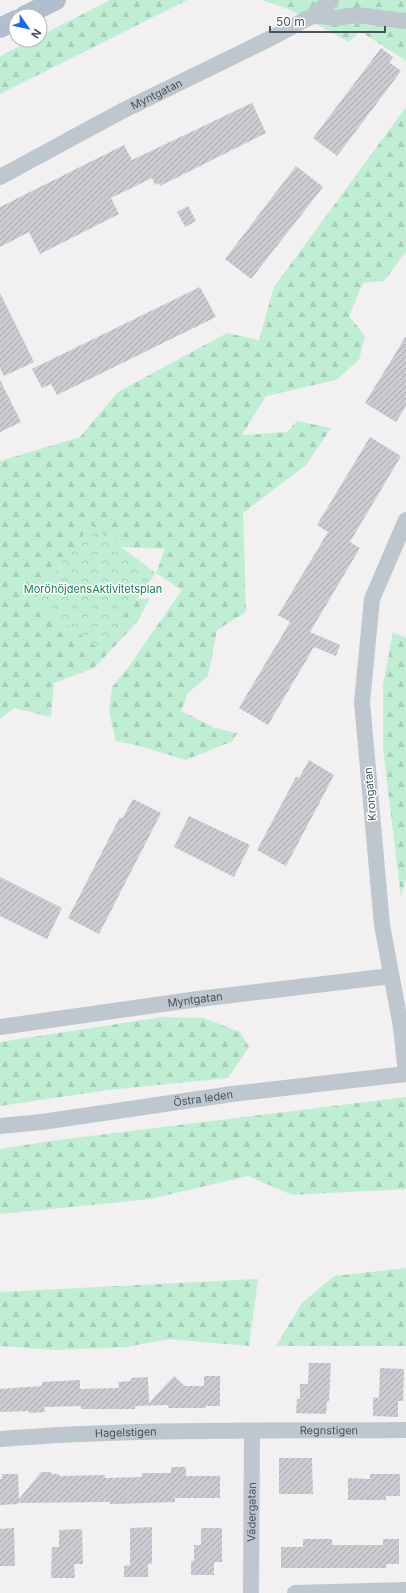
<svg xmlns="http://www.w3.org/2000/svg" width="406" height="1593" viewBox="0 0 406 1593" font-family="Inter,sans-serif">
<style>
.forest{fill:url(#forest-firs)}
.park{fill:url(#park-crowns)}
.building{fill:url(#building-hatch)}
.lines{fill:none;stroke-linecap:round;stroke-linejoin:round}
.minor{stroke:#bec6ce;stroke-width:16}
.major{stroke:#b1bece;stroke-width:20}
.labels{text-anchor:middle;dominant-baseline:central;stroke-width:3;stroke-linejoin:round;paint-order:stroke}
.street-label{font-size:11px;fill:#48525d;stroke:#fff}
.park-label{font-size:11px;fill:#1a7d50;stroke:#fff}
</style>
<defs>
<pattern id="forest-firs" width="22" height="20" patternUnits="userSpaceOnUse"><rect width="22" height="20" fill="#c0eed4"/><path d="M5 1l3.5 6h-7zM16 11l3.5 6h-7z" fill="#a6ceb8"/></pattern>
<pattern id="park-crowns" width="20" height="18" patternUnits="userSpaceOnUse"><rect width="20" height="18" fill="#c0eed4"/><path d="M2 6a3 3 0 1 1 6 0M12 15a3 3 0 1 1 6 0" fill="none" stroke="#a6ceb8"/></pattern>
<pattern id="building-hatch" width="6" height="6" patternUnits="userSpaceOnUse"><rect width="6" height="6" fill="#caccd2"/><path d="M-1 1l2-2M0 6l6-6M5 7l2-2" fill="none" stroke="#a6a8ae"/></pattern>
</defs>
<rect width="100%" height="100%" fill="#f2f0f0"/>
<g class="forest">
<path d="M 110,0 L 187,0 L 0,94 L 0,56 L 32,40 L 40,40 L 40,36 Z"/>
<path d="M 262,0 L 406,0 L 406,61 L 360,31 L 349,42 L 288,9 Z"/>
<path d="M 406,107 L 406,252 L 384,281 L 363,283 L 349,316 L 365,336 L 359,360 L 336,380 L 266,396 L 242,435 L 287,432 L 297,421 L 331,428 L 306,465 L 243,513 L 246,612 L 217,630 L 208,676 L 188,693 L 181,711 L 215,728 L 237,733 L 233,741 L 186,760 L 136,745 L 116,741 L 109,712 L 112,687 L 127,669 L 182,590 L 156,573 L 165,549 L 121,547 L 91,526 L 34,600 L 121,601 L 150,598 L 138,621 L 94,668 L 54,683 L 51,717 L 14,708 L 0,719 L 0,461 L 80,437 L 118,392 L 227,333 L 259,340 L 274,287 Z"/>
<path d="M 393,632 L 406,638 L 406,878 L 401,897 L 383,749 L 383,685 Z"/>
<path d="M 162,1017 L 204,1018 L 240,1032 L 249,1047 L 228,1078 L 108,1090 L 0,1106 L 0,1042 Z"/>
<path d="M 406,1097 L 406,1189 L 292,1195 L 248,1176 L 150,1199 L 0,1214 L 0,1149 L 50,1141 Z"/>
<path d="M 406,1268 L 406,1346 L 276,1346 L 302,1303 L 334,1276 Z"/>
<path d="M 258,1279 L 249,1346 L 169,1339 L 126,1347 L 55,1350 L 0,1346 L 0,1292 Z"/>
</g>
<path class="park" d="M 91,525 L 156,573 L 99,649 L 34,599 Z"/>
<g class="building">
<path d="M 381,48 L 393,57 L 389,62 L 401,71 L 337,156 L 313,138 Z"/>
<path d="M 252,103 L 266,133 L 160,186 L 159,183 L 155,185 L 152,178 L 111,198 L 119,214 L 40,254 L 29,232 L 0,247 L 0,207 L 124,145 L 132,160 Z"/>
<path d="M 296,166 L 323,187 L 251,279 L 225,259 Z"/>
<path d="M 188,206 L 196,221 L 185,227 L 177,212 Z"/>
<path d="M 200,287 L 216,317 L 57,395 L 51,384 L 42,388 L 32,369 Z"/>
<path d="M 0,293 L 34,362 L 4,376 L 0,368 Z"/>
<path d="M 406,336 L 406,406 L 396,422 L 365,403 Z"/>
<path d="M 0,380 L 21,422 L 0,432 Z"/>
<path d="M 370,437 L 401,456 L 350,542 L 360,548 L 310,632 L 340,645 L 336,656 L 314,647 L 268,725 L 239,708 L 290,622 L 278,615 L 328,532 L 317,525 Z"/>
<path d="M 309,760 L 334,775 L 286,866 L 257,850 L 296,777 L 299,778 Z"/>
<path d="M 133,799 L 161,813 L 99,934 L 68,918 L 120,817 L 122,819 Z"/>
<path d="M 189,816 L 250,845 L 234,877 L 174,847 Z"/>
<path d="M 0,877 L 62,908 L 47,939 L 0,916 Z"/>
<path d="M 309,1363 L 331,1363 L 329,1401 L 327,1401 L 326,1414 L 296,1413 L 297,1399 L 300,1399 L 300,1384 L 308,1384 Z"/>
<path d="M 380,1368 L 404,1369 L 403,1401 L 398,1401 L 398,1417 L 373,1416 L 373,1397 L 379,1398 Z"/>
<path d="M 174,1376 L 185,1386 L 204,1386 L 204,1376 L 220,1376 L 220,1406 L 206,1406 L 206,1408 L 168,1408 L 168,1405 L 135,1406 L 135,1409 L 81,1409 L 81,1406 L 44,1407 L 45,1412 L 29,1413 L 29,1411 L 0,1412 L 0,1389 L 42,1386 L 42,1382 L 80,1380 L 80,1389 L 119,1388 L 118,1382 L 131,1381 L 131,1378 L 148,1377 L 149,1403 Z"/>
<path d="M 279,1458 L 312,1458 L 313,1494 L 279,1494 Z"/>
<path d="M 171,1467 L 186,1467 L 186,1476 L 220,1476 L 220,1498 L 175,1498 L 175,1502 L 116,1504 L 110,1504 L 110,1502 L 18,1503 L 18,1504 L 0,1505 L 0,1479 L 2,1479 L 2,1474 L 18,1474 L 19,1499 L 41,1472 L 50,1472 L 52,1474 L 59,1474 L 59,1476 L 105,1475 L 105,1478 L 142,1477 L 142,1473 L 171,1473 Z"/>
<path d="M 370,1474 L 400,1474 L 400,1496 L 386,1496 L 386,1500 L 348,1500 L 348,1478 L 370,1479 Z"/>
<path d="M 152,1527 L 152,1564 L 148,1564 L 148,1577 L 124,1577 L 124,1566 L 130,1565 L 130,1528 Z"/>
<path d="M 14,1528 L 15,1566 L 0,1566 L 0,1529 Z"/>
<path d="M 201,1528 L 222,1528 L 222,1562 L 214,1562 L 214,1575 L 191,1575 L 191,1561 L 194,1561 L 194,1545 L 201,1545 Z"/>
<path d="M 82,1529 L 83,1564 L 74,1564 L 75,1578 L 51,1578 L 52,1547 L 59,1547 L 59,1530 Z"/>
<path d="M 303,1539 L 332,1539 L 332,1545 L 383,1545 L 383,1539 L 399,1539 L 399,1564 L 386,1564 L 386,1568 L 281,1568 L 281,1547 L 303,1547 Z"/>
</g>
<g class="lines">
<g class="minor">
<path d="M 314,15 L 335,18 L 356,15 L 406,21"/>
<path id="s1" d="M 0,177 L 122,111 L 271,38 L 314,15 L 331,0"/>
<path id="s2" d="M 0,1027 L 198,999 L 391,976"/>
<path d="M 406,1074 L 401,1027 L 382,925 L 362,702 L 372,599 L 406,520"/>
<path id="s3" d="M 0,1126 L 42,1122 L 232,1094 L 406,1074"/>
<path id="s4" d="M 0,1439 C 135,1428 271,1431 406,1430"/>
<path id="s5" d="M 251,1593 L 252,1432"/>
<path d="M 295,1593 L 406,1590"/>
</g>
<g class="major">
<path d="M 24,16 L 56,0"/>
<path d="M 0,28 L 16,20"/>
</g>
</g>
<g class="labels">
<g class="street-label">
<text stroke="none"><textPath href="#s1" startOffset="177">Myntgatan</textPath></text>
<text transform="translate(370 794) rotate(-95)">Krongatan</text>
<text stroke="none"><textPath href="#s2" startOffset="197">Myntgatan</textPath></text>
<text stroke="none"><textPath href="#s3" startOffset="205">Östra leden</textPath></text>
<text stroke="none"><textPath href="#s4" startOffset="329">Regnstigen</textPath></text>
<text stroke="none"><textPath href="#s4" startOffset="126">Hagelstigen</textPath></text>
<text stroke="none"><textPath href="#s5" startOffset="81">Vädergatan</textPath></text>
</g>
<g class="park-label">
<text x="93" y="589">MoröhöjdensAktivitetsplan</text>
</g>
</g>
<g transform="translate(28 28) rotate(124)"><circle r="19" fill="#ffffff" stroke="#b6babe"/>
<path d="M0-3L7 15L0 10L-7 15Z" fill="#1f69de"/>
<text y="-6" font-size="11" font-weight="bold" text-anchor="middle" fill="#48525d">N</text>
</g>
<path d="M270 26v6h115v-6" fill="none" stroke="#48525d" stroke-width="2"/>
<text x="276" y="26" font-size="12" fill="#48525d" stroke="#ffffff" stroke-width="3" paint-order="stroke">50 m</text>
</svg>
